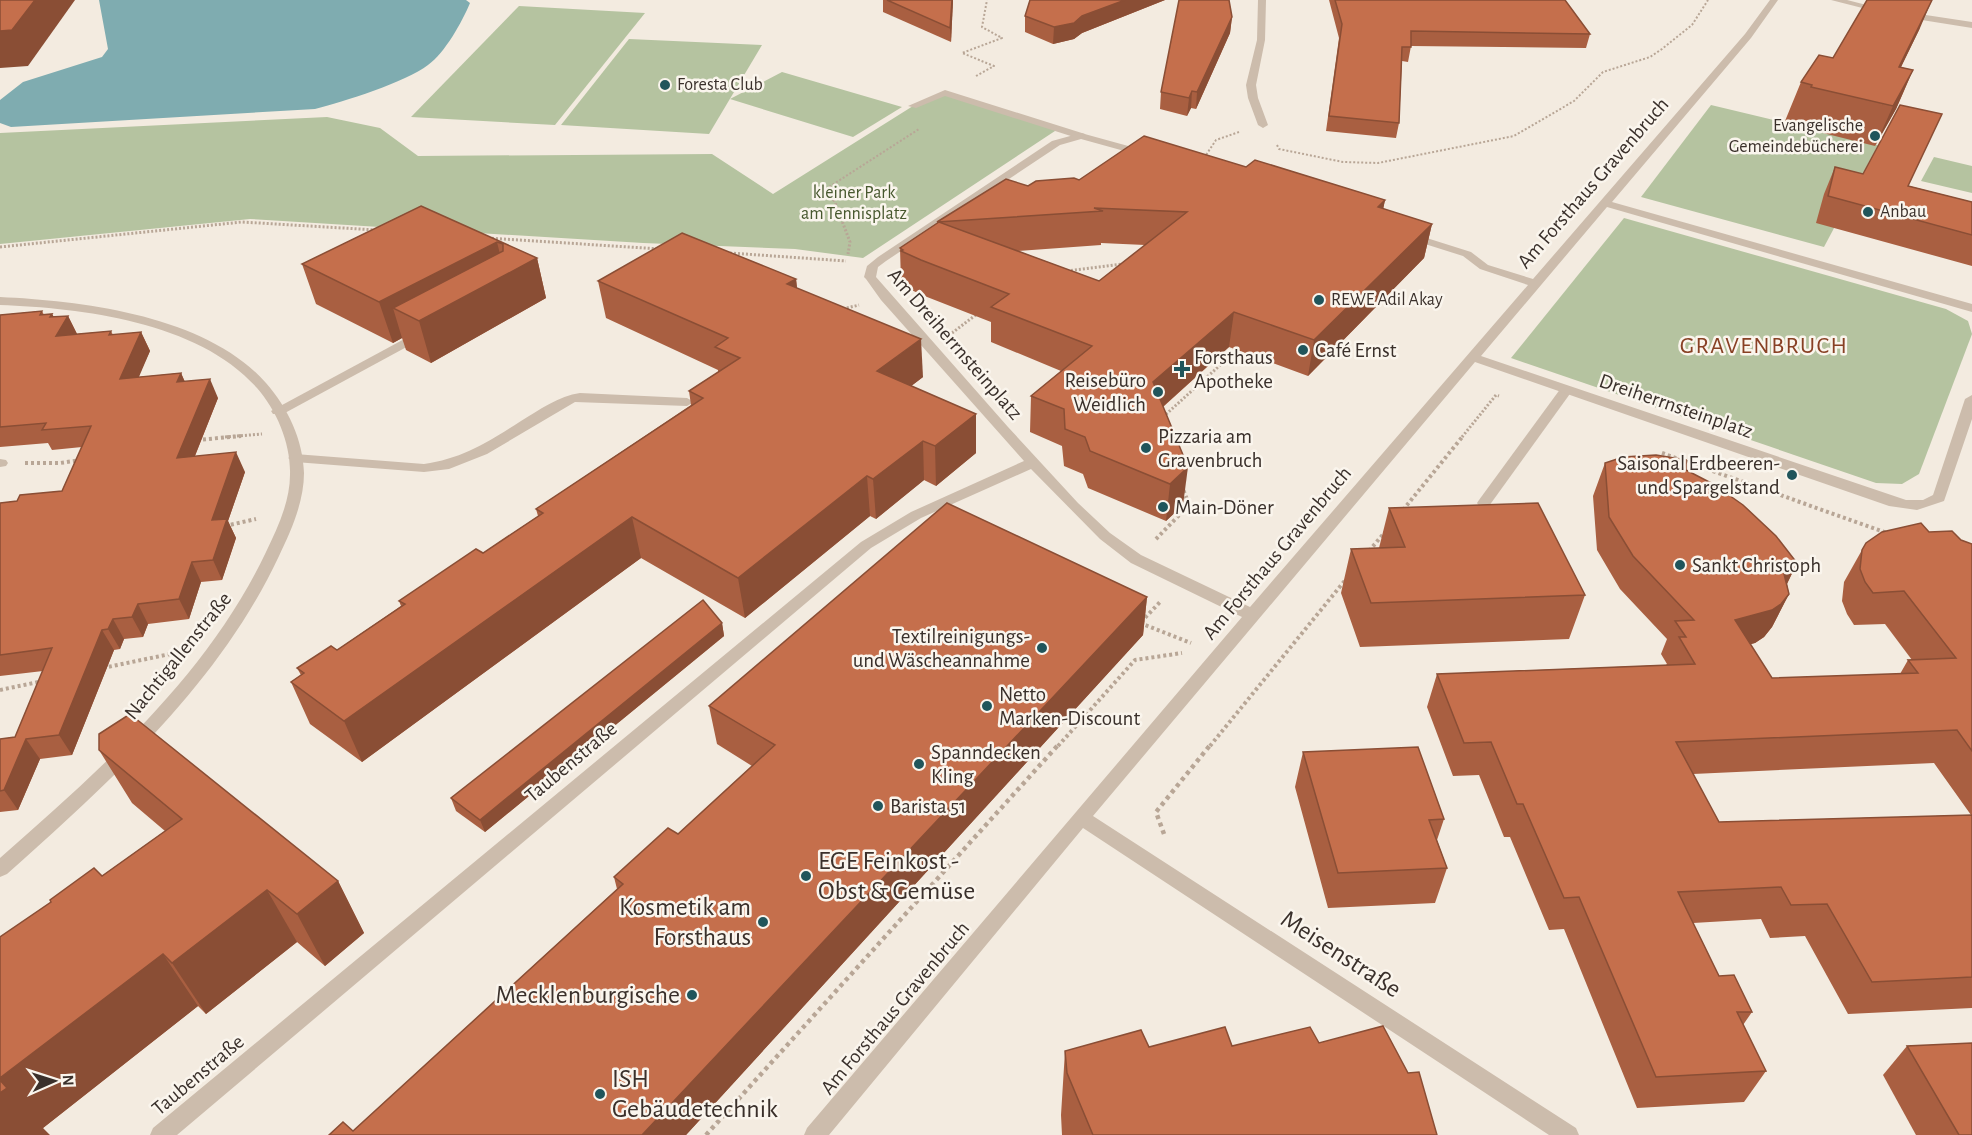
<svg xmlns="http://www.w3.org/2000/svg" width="1972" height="1135" viewBox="0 0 1972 1135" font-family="'Alegreya Sans',sans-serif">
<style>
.green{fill:#b5c3a0}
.water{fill:#7facb0}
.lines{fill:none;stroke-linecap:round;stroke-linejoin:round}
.path-far3{stroke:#b8a696;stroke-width:2;stroke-dasharray:2 2;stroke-linecap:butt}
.path-far2{stroke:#b8a696;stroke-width:3;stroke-dasharray:2 2;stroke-linecap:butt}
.path-far1{stroke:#b8a696;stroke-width:4;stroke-dasharray:3 3;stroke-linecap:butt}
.path{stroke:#b8a696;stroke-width:4.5;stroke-dasharray:4 4;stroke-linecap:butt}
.lane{fill:#ccbcac;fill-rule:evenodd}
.street{fill:#ccbcac;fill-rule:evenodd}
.wall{fill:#a95f41;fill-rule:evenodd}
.shaded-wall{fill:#8a4e35}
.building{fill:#c56f4c;stroke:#8a4e35;stroke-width:1.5}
.poi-dot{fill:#20555b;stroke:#faf5ed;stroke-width:2}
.labels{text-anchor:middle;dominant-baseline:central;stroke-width:5;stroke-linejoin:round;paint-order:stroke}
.far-poi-label{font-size:18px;fill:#3a302b;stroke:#faf5ed;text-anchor:start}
.far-park-label{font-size:18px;fill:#47582e;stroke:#faf5ed}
.street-label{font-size:21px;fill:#3a302b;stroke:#faf5ed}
.poi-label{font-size:21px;fill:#3a302b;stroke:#faf5ed;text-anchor:start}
.quarter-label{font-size:24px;letter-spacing:1.5px;fill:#884024;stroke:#faf5ed}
.near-poi-label{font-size:26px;fill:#3a302b;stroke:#faf5ed;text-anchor:start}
.near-street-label{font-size:26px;fill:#3a302b;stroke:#faf5ed}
</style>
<rect width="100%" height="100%" fill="#f3ebe0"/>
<g class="green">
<path d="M 519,6 L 645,13 L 555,125 L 411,117 Z"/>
<path d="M 629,39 L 762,45 L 709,134 L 561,125 Z"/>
<path d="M 782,72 L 902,107 L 853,137 L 730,99 Z"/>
<path d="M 945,93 L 1058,129 L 863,258 L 795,249 L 643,243 L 250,219 L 0,244 L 0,133 L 327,117 L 380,128 L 418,156 L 712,154 L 773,194 L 913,106 Z"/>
<path d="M 1711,105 L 1878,145 L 1824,247 L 1641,197 Z"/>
<path d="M 1934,157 L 1972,166 L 1972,193 L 1921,181 Z"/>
<path d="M 1624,218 L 1946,309 L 1968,321 L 1972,334 L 1919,474 L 1902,484 L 1876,483 L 1511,358 Z"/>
</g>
<path class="water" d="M 99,0 L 466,0 L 470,3 C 462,22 445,53 428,65 C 406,82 343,102 315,109 L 11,127 L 0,123 L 0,100 L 23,82 L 102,57 L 108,49 Z"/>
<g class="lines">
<g class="path-far3">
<path d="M 976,76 L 994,66 L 962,53 L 1002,38 L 982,27 L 987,0"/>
<path d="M 1277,145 L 1279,149 L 1343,162 L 1378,163 L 1514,136 L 1574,101 L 1603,72 L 1650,57 L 1662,49 L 1692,25 L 1708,0"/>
<path d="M 1204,158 L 1216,140 L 1239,132"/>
<path d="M 832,194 L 829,187 L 919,129"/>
</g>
<g class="path-far2">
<path d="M 831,192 L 850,242 L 848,254"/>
<path d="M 488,238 L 660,249"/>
<path d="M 0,247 L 242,222 L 376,230"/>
<path d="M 730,253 L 846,261"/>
<path d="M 1067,271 L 1122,264"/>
<path d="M 843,309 L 859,305"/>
<path d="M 952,333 L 977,314"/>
<path d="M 1163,417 L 1228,358 L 1218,354"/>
<path d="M 225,437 L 262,434"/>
<path d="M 1462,437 L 1496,395 L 1499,396"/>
</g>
<g class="path-far1">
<path d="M 197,440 L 241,436"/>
<path d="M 1662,453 L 1887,533"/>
<path d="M 25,463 L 60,463 L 81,460"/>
<path d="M 1403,510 L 1463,436"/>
<path d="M 225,526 L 256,519"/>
<path d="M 1156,539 L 1189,505 L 1183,489"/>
<path d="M 1369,551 L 1385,532"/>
<path d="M 1141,622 L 1161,601"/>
<path d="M 1140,623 L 1191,643"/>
<path d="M 103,668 L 175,653"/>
<path d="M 0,690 L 43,681"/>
<path d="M 1058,746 L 1135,660 L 1182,653"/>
<path d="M 1210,746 L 1347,578"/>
</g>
<g class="path">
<path d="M 1164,834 L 1156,812 L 1211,744"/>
<path d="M 706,1135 L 1059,744"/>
</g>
<g class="lane">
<path d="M 945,90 L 1085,134 L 1086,136 L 1077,138 L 945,96 L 916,108 L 908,106 Z"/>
<path d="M 421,330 L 427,334 L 425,337 L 283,414 L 273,414 L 271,411 Z"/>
<path d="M 1566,387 L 1572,391 L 1489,506 L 1479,506 L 1477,503 L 1479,500 L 1561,388 Z"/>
<path d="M 580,393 L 687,398 L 694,402 L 687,406 L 575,402 L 487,454 L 449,469 L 424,472 L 295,462 L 288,458 L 295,454 L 424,464 C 462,459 490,441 521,421 C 539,410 559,396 580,393 Z"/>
</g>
<g class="street">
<path d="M 1258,0 L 1266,0 L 1265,40 L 1256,85 L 1258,98 L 1268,125 L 1263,128 L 1258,125 L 1248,98 L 1246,85 L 1257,40 Z"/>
<path d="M 1770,0 L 1778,0 L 1751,38 L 1612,202 L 1972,304 L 1972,312 L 1607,207 L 1481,356 L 1906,500 L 1923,500 L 1933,495 L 1965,399 L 1972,395 L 1972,419 L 1944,501 L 1917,510 L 1889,506 L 1475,362 L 1093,816 L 1576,1128 L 1579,1135 L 1549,1135 L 1083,828 L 829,1135 L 804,1135 L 807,1128 L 1242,617 L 1131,563 L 1100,539 L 1031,469 L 921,518 L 871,548 L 177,1135 L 150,1135 L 153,1128 L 861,542 L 911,512 L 1024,461 L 881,300 L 866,279 L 864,277 L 867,266 L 878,257 L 1052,141 L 1081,133 L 1150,152 L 1151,154 L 1146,157 L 1081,139 L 1060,145 L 886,261 L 878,267 L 876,277 L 1008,427 L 1078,503 L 1110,533 L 1141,555 L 1250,607 L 1528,285 L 1480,269 L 1463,256 L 1406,238 L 1406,234 L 1414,234 L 1471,252 L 1488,265 L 1533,279 L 1745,34 Z"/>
<path d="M 1831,0 L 1847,0 L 1886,10 L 1882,13 Z"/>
<path d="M 1906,12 L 1972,22 L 1972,28 L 1903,17 L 1903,13 Z"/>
<path d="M 0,297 C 85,301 207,316 266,383 C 288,408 303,440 304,473 C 304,502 291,531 279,556 C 219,684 111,781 7,874 L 0,877 L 0,858 C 101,769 207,676 266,552 C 277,529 290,502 290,475 C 291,444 277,411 257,388 C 199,322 82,308 0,305 Z"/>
<path d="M 0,459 L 6,460 L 8,463 L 6,466 L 0,467 Z"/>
</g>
</g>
<g class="wall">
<path d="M 883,0 L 953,0 L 951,42 L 883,12 Z"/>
<path d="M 1030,0 L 1165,0 L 1082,33 L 1074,39 L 1053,44 L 1025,32 L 1025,16 Z"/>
<path d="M 1329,0 L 1565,0 L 1590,34 L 1586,48 L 1411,46 L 1408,62 L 1402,61 L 1399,123 L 1396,138 L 1326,131 L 1339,38 Z"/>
<path d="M 1232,17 L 1230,33 L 1196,109 L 1191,108 L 1187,116 L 1160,109 L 1161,92 Z"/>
<path d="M 1920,28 L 1901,67 L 1913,70 L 1896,109 L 1875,146 L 1795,126 L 1796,124 L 1785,121 L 1801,82 L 1833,58 Z"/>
<path d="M 1246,167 L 1385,200 L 1383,209 L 1432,224 L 1424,258 L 1308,376 L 1229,347 L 1163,407 L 1183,505 L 1166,521 L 1088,488 L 1083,474 L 1064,466 L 1062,446 L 1030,432 L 1031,396 L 1061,371 L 991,342 L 991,322 L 922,295 L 903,286 L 903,283 L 901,283 L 900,248 L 937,223 L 937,222 L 1028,186 L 1079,180 ZM 1101,243 L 1145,245 L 1099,281 L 1018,251 L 1101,245 Z"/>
<path d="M 1835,167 L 1972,202 L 1972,266 L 1816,223 L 1824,194 Z"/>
<path d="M 421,206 L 537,258 L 546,298 L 431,363 L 406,350 L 402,338 L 393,343 L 316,304 L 302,264 Z"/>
<path d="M 796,279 L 797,288 L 923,377 L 911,386 L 976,414 L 976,453 L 936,486 L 924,480 L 876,519 L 870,516 L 745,618 L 641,558 L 362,762 L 310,724 L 291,682 L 301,675 L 297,668 L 337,650 L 401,606 L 399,601 L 483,553 L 538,516 L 536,509 L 691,405 L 689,391 L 718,372 L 718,370 L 606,318 L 598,281 Z"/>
<path d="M 42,311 L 44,315 L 52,314 L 54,317 L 68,316 L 77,334 L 111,331 L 113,335 L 141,332 L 150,351 L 138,377 L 181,373 L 185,382 L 218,398 L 195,456 L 245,472 L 228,521 L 236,538 L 222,580 L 201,582 L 189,619 L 148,624 L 143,637 L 124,639 L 120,649 L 114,650 L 72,755 L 40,759 L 18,810 L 0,812 L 0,739 L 15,737 L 43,671 L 0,676 L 0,503 L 17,501 L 62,491 L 82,447 L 52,450 L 48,443 L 0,447 L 0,315 Z"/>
<path d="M 1605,463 L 1686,470 L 1797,563 L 1787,584 L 1789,594 L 1772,627 L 1764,637 L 1755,643 L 1750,644 L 1772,678 L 1900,674 L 1908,660 L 1912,660 L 1885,624 L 1854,625 L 1847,614 L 1842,601 L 1844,582 L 1862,550 L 1929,532 L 1961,540 L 1972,544 L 1972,1008 L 1848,1014 L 1805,936 L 1770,938 L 1761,919 L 1693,923 L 1719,976 L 1752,1012 L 1743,1025 L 1766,1071 L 1744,1102 L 1637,1108 L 1564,929 L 1549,930 L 1510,837 L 1504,837 L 1479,775 L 1453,776 L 1427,707 L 1437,674 L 1666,665 L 1667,664 L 1661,654 L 1667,639 L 1620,589 L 1597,550 L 1593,496 ZM 1934,763 L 1971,815 L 1719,822 L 1693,774 Z"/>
<path d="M 1389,508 L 1585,595 L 1569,639 L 1360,647 L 1341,593 L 1351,549 L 1379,548 Z"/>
<path d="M 1147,597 L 1143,635 L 686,1135 L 329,1135 L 353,1131 L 617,889 L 614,877 L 678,834 L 752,766 L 717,744 L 709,706 Z"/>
<path d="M 722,623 L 724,636 L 485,832 L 456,811 L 451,798 Z"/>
<path d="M 99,750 L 338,881 L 364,933 L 325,966 L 297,942 L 206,1014 L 198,1006 L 43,1128 L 0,1135 L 102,876 L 165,831 L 132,803 Z"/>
<path d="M 1303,752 L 1444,819 L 1437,840 L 1447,868 L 1435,903 L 1328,908 L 1295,787 Z"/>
<path d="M 1319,1043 L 1437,1135 L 1062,1135 L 1061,1115 L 1065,1051 L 1149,1047 L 1232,1046 Z"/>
<path d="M 1907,1046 L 1972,1135 L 1916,1135 L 1883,1075 Z"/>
</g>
<g class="shaded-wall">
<path d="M 35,0 L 75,0 L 28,66 L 0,68 L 0,31 Z"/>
<path d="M 952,0 L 953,0 L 951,42 L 950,28 Z"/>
<path d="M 1125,0 L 1165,0 L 1082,33 L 1074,39 L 1053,44 L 1054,27 Z"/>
<path d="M 1932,0 L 1920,28 L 1882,106 L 1899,67 Z"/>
<path d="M 1232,17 L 1230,33 L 1196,109 L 1197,92 Z"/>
<path d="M 1913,70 L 1896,109 L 1875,146 L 1893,106 Z"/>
<path d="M 1192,91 L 1191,108 L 1187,116 L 1189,98 Z"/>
<path d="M 1385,200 L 1378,234 L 1378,207 Z"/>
<path d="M 1432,224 L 1424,258 L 1308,376 L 1314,340 Z"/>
<path d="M 497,242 L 505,275 L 537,258 L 546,298 L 431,363 L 419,321 L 393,308 L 402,338 L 393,343 L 379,302 Z"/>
<path d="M 796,279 L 800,317 L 787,284 Z"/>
<path d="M 1234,312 L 1229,347 L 1149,419 L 1153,382 Z"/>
<path d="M 52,314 L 60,329 L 68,316 L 77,334 L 56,336 L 50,317 Z"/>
<path d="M 141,332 L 150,351 L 130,398 L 120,379 Z"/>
<path d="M 921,339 L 923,377 L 880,410 L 877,371 Z"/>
<path d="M 181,373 L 189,392 L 177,382 Z"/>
<path d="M 210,379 L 218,398 L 186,478 L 177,458 Z"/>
<path d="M 976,414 L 976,453 L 936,486 L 935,446 Z"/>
<path d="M 923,441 L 924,480 L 876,519 L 873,479 Z"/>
<path d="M 236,452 L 245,472 L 228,521 L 236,538 L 222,580 L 213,560 L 212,520 Z"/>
<path d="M 1188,467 L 1183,505 L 1166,521 L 1170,484 Z"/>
<path d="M 867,476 L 870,516 L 745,618 L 738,578 Z"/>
<path d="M 632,517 L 641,558 L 362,762 L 344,721 Z"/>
<path d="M 192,562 L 201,582 L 189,619 L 179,599 Z"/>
<path d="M 1797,563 L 1781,596 L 1783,570 Z"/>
<path d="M 1789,594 L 1772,627 L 1764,637 L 1755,643 L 1719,653 L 1735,620 Z"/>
<path d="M 1147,597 L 1143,635 L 686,1135 L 642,1135 Z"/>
<path d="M 138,604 L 148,624 L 143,637 L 132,617 Z"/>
<path d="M 113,619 L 124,639 L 120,649 L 108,629 Z"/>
<path d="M 722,623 L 724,636 L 485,832 L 480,820 Z"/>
<path d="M 102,630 L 114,650 L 72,755 L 59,735 Z"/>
<path d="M 26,739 L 40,759 L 18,810 L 4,790 Z"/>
<path d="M 338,881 L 364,933 L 325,966 L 297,914 Z"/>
<path d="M 267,890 L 297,942 L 206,1014 L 172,963 Z"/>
<path d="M 163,954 L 198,1006 L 43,1128 L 50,1135 L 0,1135 L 0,1078 Z"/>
</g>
<g class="building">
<path d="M 0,0 L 35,0 L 12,30 L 0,31 Z"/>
<path d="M 887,0 L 952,0 L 950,28 Z"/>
<path d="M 1030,0 L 1125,0 L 1082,16 L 1074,23 L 1054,27 L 1025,16 Z"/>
<path d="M 1179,0 L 1229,0 L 1232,17 L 1197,92 L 1192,91 L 1189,98 L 1161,92 Z"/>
<path d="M 1335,0 L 1565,0 L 1590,34 L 1411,31 L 1411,47 L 1402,47 L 1399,123 L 1329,116 L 1342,24 Z"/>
<path d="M 1867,0 L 1932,0 L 1899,67 L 1913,70 L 1893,106 L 1811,87 L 1812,85 L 1801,82 L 1819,55 L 1833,58 Z"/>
<path d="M 1900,105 L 1942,114 L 1908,186 L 1972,202 L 1972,235 L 1828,196 L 1835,167 L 1863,174 Z"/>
<path d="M 1144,136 L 1246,167 L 1255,160 L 1385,200 L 1378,207 L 1432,224 L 1314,340 L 1234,312 L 1153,382 L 1188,467 L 1170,484 L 1090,451 L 1085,437 L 1065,429 L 1064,409 L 1031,396 L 1092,346 L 991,307 L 1009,294 L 921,260 L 901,251 L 903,250 L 900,248 L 939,222 L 1099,281 L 1187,212 L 1094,208 L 1103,211 L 937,222 L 1006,179 L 1028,186 L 1036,181 L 1074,178 L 1079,180 Z"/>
<path d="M 421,206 L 537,258 L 419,321 L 393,308 L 503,251 L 503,244 L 497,242 L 379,302 L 302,264 Z"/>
<path d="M 682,233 L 796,279 L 787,284 L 921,339 L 877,371 L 976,414 L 935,446 L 923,441 L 873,479 L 867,476 L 738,578 L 632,517 L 344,721 L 291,682 L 304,673 L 297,668 L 331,646 L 337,650 L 405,604 L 399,601 L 476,549 L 483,553 L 543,513 L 536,509 L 703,398 L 689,391 L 740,358 L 715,347 L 728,338 L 598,281 Z"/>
<path d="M 42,311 L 40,315 L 52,314 L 50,317 L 68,316 L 56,336 L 111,331 L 109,335 L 141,332 L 120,379 L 181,373 L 177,382 L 210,379 L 177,458 L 236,452 L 212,520 L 227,519 L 213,560 L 192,562 L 179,599 L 138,604 L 132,617 L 113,619 L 108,629 L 102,630 L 59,735 L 26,739 L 4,790 L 0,791 L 0,739 L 15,737 L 52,648 L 0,655 L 0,503 L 17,501 L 20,495 L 62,491 L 91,426 L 42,430 L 46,423 L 0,427 L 0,315 Z"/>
<path d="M 1656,455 L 1686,460 L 1686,470 L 1713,484 L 1743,505 L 1776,536 L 1797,563 L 1783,570 L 1789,594 L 1781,604 L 1772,610 L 1735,620 L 1772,678 L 1918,673 L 1908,660 L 1956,658 L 1904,591 L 1873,593 L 1865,582 L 1860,569 L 1862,550 L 1866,543 L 1882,532 L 1921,523 L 1929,532 L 1952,531 L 1961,540 L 1972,544 L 1972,751 L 1957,730 L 1676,742 L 1719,822 L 1972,815 L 1972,977 L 1872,982 L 1827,904 L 1791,905 L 1781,887 L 1678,892 L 1719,976 L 1734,975 L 1752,1012 L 1737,1012 L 1766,1071 L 1656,1077 L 1579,897 L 1564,898 L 1523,804 L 1517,804 L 1491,742 L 1464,743 L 1437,674 L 1695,664 L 1679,637 L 1686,637 L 1675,621 L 1694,620 L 1633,556 L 1609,517 L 1605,463 L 1623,457 Z"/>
<path d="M 947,503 L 1147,597 L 642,1135 L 329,1135 L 343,1122 L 353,1131 L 623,884 L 614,877 L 668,828 L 678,834 L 775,745 L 709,706 Z"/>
<path d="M 1538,503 L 1585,595 L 1371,603 L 1351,549 L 1405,547 L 1389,508 Z"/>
<path d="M 703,600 L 722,623 L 480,820 L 451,798 Z"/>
<path d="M 130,714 L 338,881 L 297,914 L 267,890 L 172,963 L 163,954 L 0,1078 L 0,937 L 51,902 L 50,900 L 94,868 L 102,876 L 182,819 L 99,750 L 99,734 Z"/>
<path d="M 1418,747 L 1444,819 L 1429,820 L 1447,868 L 1338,873 L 1303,752 Z"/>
<path d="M 1383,1026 L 1408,1073 L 1419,1072 L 1437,1135 L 1093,1135 L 1067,1073 L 1065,1051 L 1141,1030 L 1149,1047 L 1225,1027 L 1232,1046 L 1310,1027 L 1319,1043 Z"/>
<path d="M 1972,1043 L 1972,1135 L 1959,1135 L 1907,1046 Z"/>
<path d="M 0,1080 L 7,1088 L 0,1093 Z"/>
</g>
<g class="poi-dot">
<circle cx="665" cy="85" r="6"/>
<circle cx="1875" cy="136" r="6"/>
<circle cx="1868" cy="212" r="6"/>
<circle cx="1319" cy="300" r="6"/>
<circle cx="1303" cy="350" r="6"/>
<path d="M1179 360h6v6h6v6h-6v6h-6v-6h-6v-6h6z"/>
<circle cx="1158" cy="392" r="6"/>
<circle cx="1146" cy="448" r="6"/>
<circle cx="1792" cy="475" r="6"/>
<circle cx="1163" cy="507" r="6"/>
<circle cx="1680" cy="565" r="6"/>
<circle cx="1042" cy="648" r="6"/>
<circle cx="987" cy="706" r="6"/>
<circle cx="919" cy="764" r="6"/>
<circle cx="878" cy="806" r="6"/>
<circle cx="806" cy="876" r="6"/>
<circle cx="763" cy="922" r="6"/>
<circle cx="692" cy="995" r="6"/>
<circle cx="600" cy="1094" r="6"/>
</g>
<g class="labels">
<g class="far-poi-label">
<text x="677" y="85">Foresta Club</text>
<text x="1863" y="126" text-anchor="end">Evangelische<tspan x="1863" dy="21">Gemeindebücherei</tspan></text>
<text x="1880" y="212">Anbau</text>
<text x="1331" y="300">REWE Adil Akay</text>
</g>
<g class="far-park-label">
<text x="854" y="193">kleiner Park<tspan x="854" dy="21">am Tennisplatz</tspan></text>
</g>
<g class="street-label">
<text transform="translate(1593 183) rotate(-49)">Am Forsthaus Gravenbruch</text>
<text transform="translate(955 344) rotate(49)">Am Dreiherrnsteinplatz</text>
<text transform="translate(1676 406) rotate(19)">Dreiherrnsteinplatz</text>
<text transform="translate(1277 553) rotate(-50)">Am Forsthaus Gravenbruch</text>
<text transform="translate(178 656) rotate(-51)">Nachtigallenstraße</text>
<text transform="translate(571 762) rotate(-40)">Taubenstraße</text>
<text transform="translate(895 1008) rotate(-50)">Am Forsthaus Gravenbruch</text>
<text transform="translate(198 1075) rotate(-40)">Taubenstraße</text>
</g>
<g class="poi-label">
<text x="1315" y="350">Café Ernst</text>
<text x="1194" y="357">Forsthaus<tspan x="1194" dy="24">Apotheke</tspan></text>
<text x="1146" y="380" text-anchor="end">Reisebüro<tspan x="1146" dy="24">Weidlich</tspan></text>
<text x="1158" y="436">Pizzaria am<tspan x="1158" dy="24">Gravenbruch</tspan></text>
<text x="1780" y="463" text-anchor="end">Saisonal Erdbeeren-<tspan x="1780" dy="24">und Spargelstand</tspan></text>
<text x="1175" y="507">Main-Döner</text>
<text x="1692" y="565">Sankt Christoph</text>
<text x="1030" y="636" text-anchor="end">Textilreinigungs-<tspan x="1030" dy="24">und Wäscheannahme</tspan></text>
<text x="999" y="694">Netto<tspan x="999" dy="24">Marken-Discount</tspan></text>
<text x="931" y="752">Spanndecken<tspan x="931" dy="24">Kling</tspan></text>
<text x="890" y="806">Barista 51</text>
</g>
<g class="quarter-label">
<text x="1764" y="346">GRAVENBRUCH</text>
</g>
<g class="near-poi-label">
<text x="818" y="861">EGE Feinkost -<tspan x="818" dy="30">Obst &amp; Gemüse</tspan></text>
<text x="751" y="907" text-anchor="end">Kosmetik am<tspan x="751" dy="30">Forsthaus</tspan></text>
<text x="680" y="995" text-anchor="end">Mecklenburgische</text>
<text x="612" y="1079">ISH<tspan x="612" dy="30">Gebäudetechnik</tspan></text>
</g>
<g class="near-street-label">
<text transform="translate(1341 954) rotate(33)">Meisenstraße</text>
</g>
</g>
<g transform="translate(54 1081) rotate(87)" stroke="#faf5ed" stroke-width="4.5" paint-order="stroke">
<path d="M0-4.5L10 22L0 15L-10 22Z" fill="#3a302b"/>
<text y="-9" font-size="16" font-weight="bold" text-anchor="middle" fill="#3a302b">N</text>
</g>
</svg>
